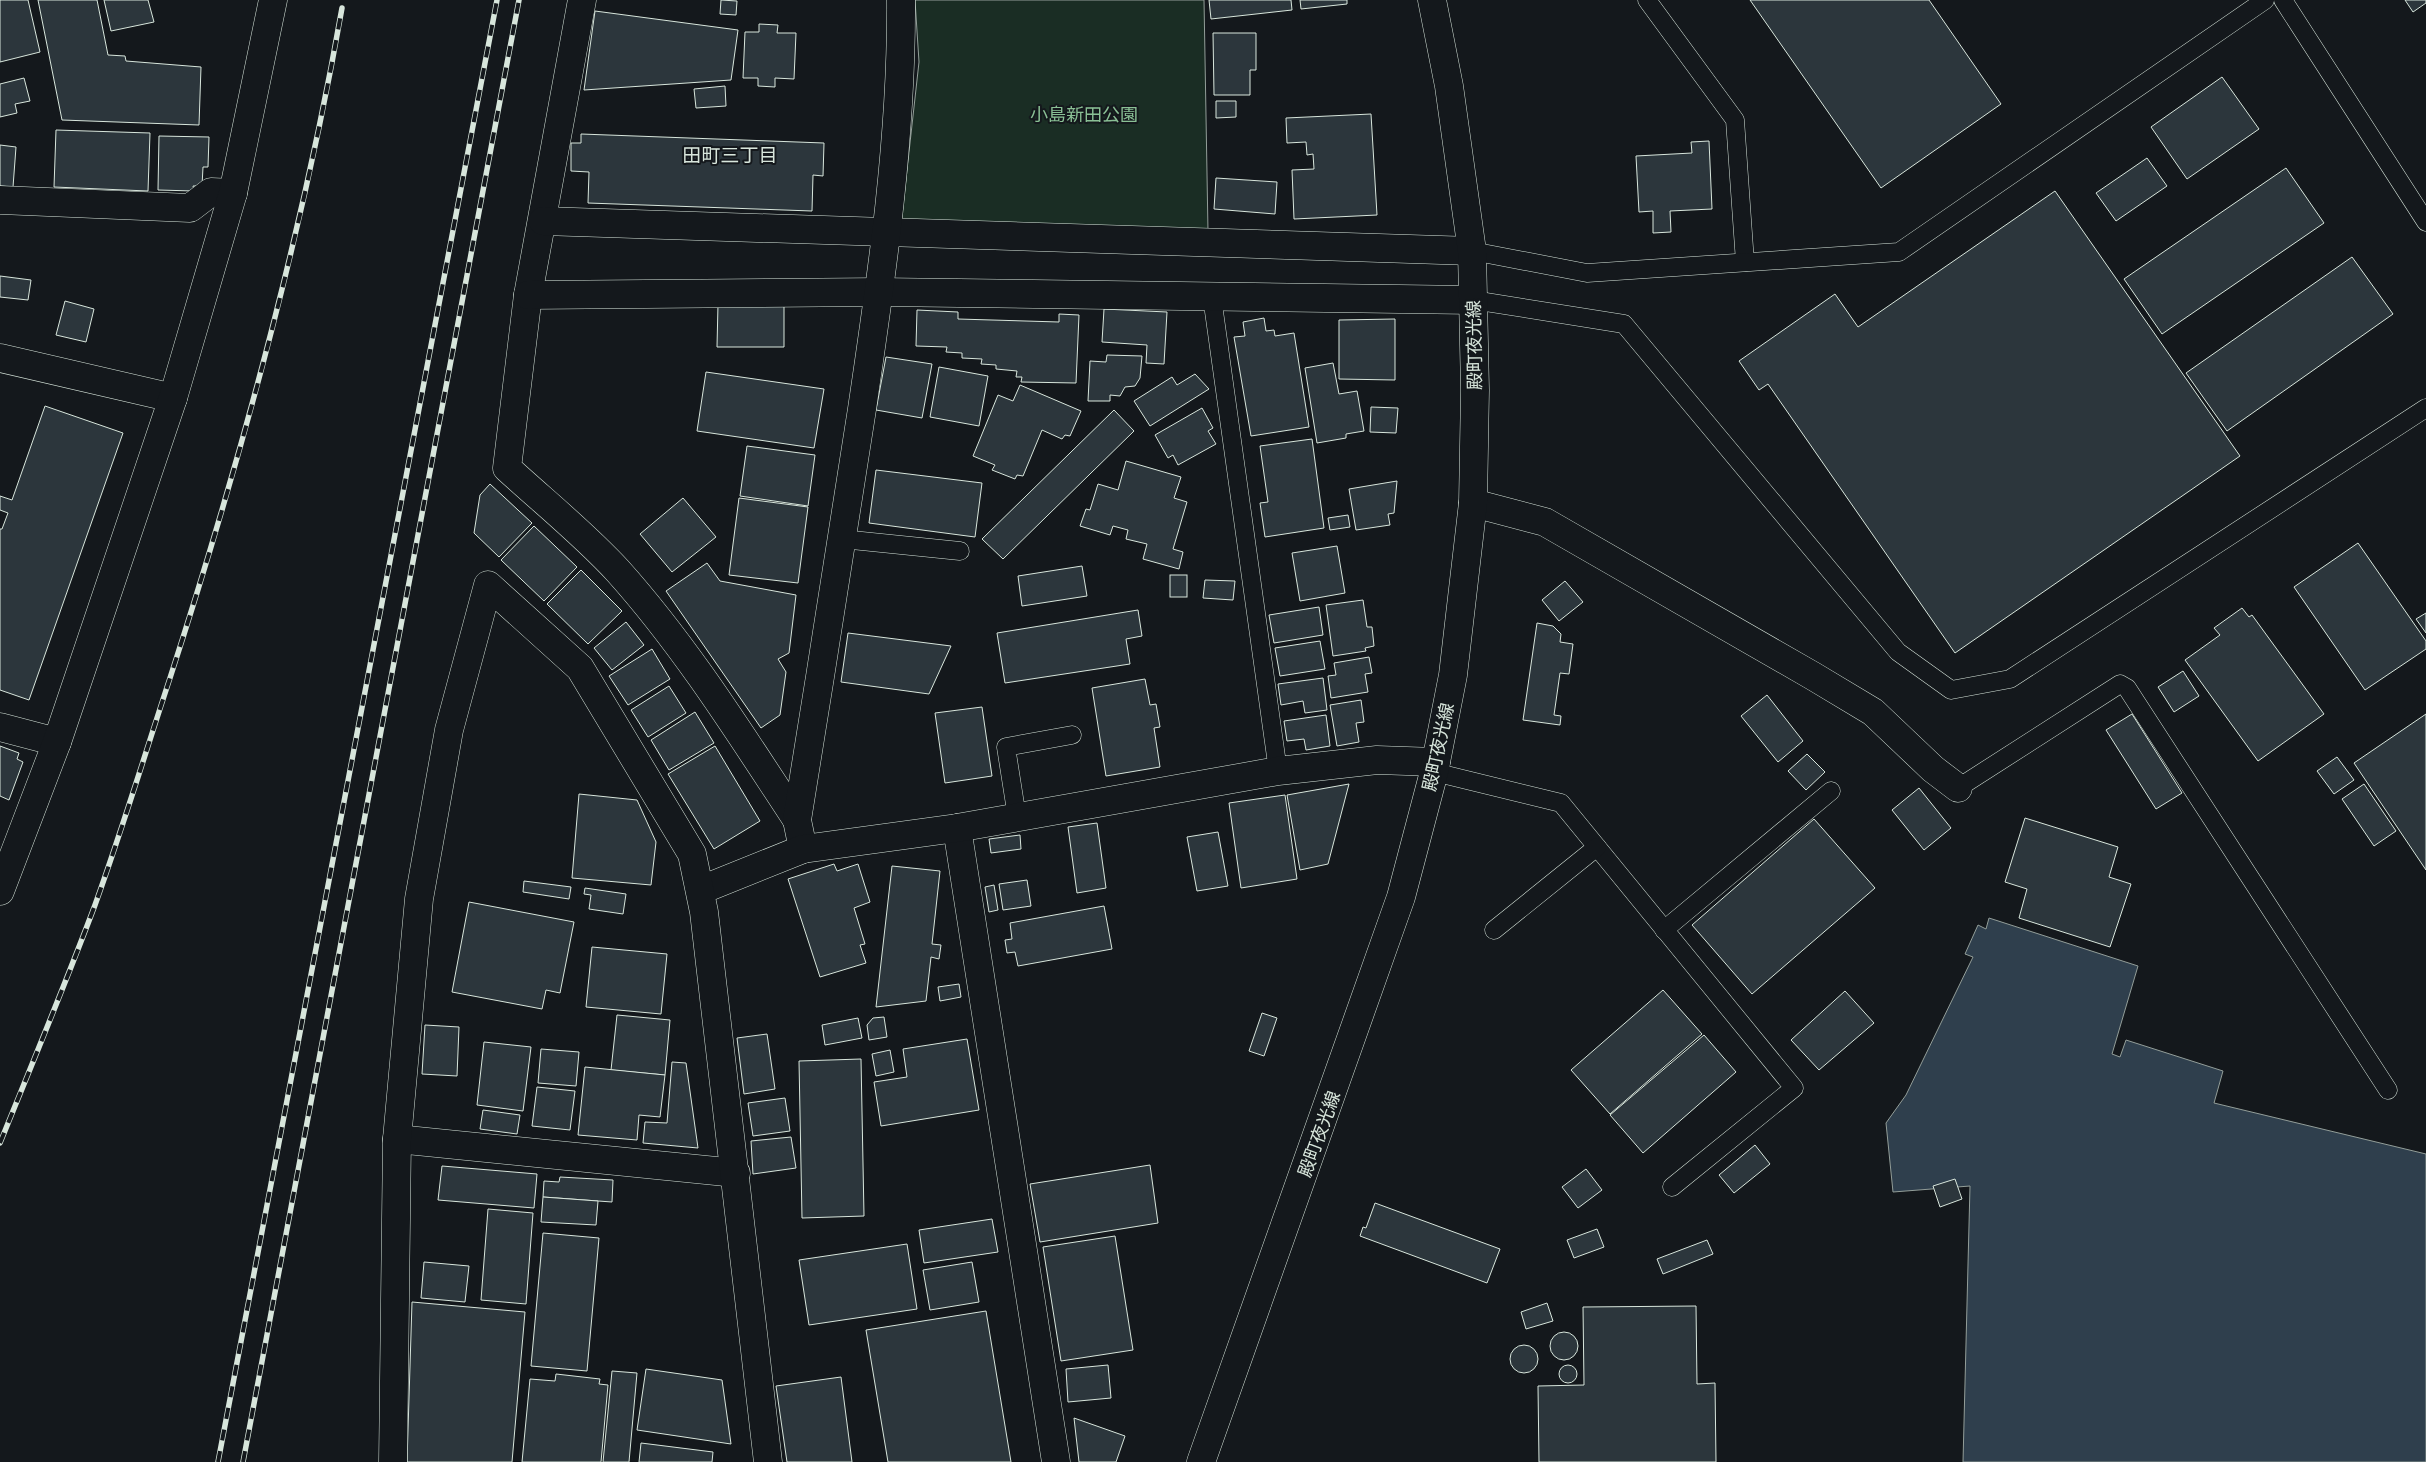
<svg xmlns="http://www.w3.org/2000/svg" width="2426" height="1462" viewBox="0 0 2426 1462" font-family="Mulish,'Noto Sans JP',sans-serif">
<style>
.green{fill:#1a2d24;stroke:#939e99}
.water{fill:#2f3f4d;stroke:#939e99}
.building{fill:#2c363c;stroke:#d8e6dc}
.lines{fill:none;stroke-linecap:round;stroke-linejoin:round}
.service-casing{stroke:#d8e6dc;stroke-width:19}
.minor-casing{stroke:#d8e6dc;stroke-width:29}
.tertiary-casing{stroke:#d8e6dc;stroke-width:29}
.service{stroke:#14181c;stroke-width:18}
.minor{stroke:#14181c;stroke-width:28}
.tertiary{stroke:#14181c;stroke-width:28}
.rail-casing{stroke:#d8e6dc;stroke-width:5.5}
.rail{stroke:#14181c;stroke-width:4;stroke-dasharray:11;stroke-linecap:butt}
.labels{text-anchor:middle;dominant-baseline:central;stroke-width:4;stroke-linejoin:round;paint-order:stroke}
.park-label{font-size:18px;fill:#8ac095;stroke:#14181c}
.street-label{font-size:18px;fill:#d8e6dc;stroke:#14181c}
.neighbourhood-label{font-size:19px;fill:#d8e6dc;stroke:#14181c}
</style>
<rect width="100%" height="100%" fill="#14181c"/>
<path class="green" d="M 915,0 L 1204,0 L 1208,232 L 901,224 L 919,62 Z"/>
<path class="water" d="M 1989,918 L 2138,966 L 2112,1054 L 2120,1057 L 2126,1040 L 2223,1071 L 2214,1103 L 2426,1154 L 2426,1462 L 1963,1462 L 1970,1186 L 1893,1192 L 1886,1123 L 1906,1095 L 1973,957 L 1965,954 L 1978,925 L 1986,929 Z"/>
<g class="building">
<path d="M 0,0 L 28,0 L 40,52 L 0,62 Z"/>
<path d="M 38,0 L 97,0 L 108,55 L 125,56 L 126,61 L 201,67 L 199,125 L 62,120 Z"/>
<path d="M 104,0 L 148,0 L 154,22 L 111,31 Z"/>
<path d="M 721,0 L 737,1 L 736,15 L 720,14 Z"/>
<path d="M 1209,0 L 1291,0 L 1292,10 L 1211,19 Z"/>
<path d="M 1300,0 L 1347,0 L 1347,4 L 1301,9 Z"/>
<path d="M 1750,0 L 1929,0 L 2001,104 L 1881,188 Z"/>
<path d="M 2405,0 L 2426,0 L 2426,3 L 2413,12 Z"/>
<path d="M 595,11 L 738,30 L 731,80 L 584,90 Z"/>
<path d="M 759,24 L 778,25 L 777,33 L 796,33 L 794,79 L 775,78 L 775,87 L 758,86 L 758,78 L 743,78 L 745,32 L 759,32 Z"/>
<path d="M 1213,33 L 1256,33 L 1256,70 L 1250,70 L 1250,95 L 1214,95 Z"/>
<path d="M 2222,77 L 2259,129 L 2187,179 L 2151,127 Z"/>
<path d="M 24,78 L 30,101 L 15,104 L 17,113 L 0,117 L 0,84 Z"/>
<path d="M 725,86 L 726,106 L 696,108 L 694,89 Z"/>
<path d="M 1216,101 L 1236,101 L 1236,117 L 1216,118 Z"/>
<path d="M 1371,114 L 1377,215 L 1294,219 L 1292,170 L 1314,169 L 1313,154 L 1307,155 L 1306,142 L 1287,143 L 1286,118 Z"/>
<path d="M 56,130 L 150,133 L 148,191 L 54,187 Z"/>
<path d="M 581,134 L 824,143 L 823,176 L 813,175 L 812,211 L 588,203 L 589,172 L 571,171 L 571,143 L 581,143 Z"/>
<path d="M 159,136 L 209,137 L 208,167 L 203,167 L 202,186 L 193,186 L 194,191 L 158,190 Z"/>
<path d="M 1709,141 L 1712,209 L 1670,211 L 1671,232 L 1653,233 L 1653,211 L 1639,212 L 1636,156 L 1692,153 L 1691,142 Z"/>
<path d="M 0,145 L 16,147 L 13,187 L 0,186 Z"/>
<path d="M 2147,158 L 2167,186 L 2116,221 L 2096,193 Z"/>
<path d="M 2286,168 L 2324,223 L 2162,334 L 2124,279 Z"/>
<path d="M 1216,178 L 1277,182 L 1275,214 L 1214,209 Z"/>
<path d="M 2055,191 L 2240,456 L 1955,653 L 1768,384 L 1759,390 L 1739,361 L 1835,294 L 1858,327 Z"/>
<path d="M 2352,257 L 2393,314 L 2227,431 L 2186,373 Z"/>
<path d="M 0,276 L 31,280 L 28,300 L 0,297 Z"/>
<path d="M 65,301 L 94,309 L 86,342 L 56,335 Z"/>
<path d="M 718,304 L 784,305 L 784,347 L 717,347 Z"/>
<path d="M 1104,309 L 1167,312 L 1164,364 L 1146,363 L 1147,345 L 1102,342 Z"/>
<path d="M 917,310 L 958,312 L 958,319 L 1059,322 L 1059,314 L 1079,315 L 1076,383 L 1021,382 L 1022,377 L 1016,377 L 1017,371 L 996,369 L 996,365 L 981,364 L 982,359 L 962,358 L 962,353 L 946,352 L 947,347 L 916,346 Z"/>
<path d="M 1264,318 L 1266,331 L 1274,330 L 1275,336 L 1294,333 L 1309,427 L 1251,436 L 1234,337 L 1245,336 L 1243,322 Z"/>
<path d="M 1395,319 L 1395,380 L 1339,379 L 1339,320 Z"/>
<path d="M 1107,355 L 1142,356 L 1140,378 L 1135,386 L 1125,387 L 1120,396 L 1110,395 L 1110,401 L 1088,401 L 1090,361 L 1106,362 Z"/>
<path d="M 886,357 L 932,364 L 922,418 L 876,410 Z"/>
<path d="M 1333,363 L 1339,394 L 1357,391 L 1364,431 L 1346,434 L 1346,438 L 1317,443 L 1305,368 Z"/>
<path d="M 939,367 L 988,376 L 979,426 L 930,417 Z"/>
<path d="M 706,372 L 824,389 L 814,448 L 697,431 Z"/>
<path d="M 1195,374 L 1209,389 L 1150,426 L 1134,401 L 1172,377 L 1177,385 Z"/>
<path d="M 1020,385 L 1081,411 L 1070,436 L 1065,435 L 1062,439 L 1042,430 L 1023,476 L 1017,475 L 1015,479 L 992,470 L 995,465 L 973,456 L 998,395 L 1013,401 Z"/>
<path d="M 45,406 L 123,433 L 29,700 L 0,690 L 0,529 L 2,529 L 8,513 L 0,510 L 0,496 L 12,500 Z"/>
<path d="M 1371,407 L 1398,408 L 1396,433 L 1370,432 Z"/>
<path d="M 1202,408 L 1213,428 L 1208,431 L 1216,444 L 1178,465 L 1173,455 L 1168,458 L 1155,435 Z"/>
<path d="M 1114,410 L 1134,431 L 1003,559 L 982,539 Z"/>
<path d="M 1312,439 L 1324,528 L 1265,537 L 1260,503 L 1268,502 L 1260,446 Z"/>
<path d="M 747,446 L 815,455 L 808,506 L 740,496 Z"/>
<path d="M 1126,461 L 1181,477 L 1174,498 L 1187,502 L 1173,549 L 1183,552 L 1179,569 L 1143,559 L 1147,544 L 1126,539 L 1128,530 L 1113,526 L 1110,535 L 1080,526 L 1086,509 L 1090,510 L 1098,484 L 1118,490 Z"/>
<path d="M 876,470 L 982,483 L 975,537 L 869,523 Z"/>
<path d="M 1397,481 L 1394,513 L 1388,514 L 1390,525 L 1356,530 L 1349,489 Z"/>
<path d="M 490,484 L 532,523 L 499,557 L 474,533 L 480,495 Z"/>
<path d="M 683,498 L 716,537 L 672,572 L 640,534 Z"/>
<path d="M 739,498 L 808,507 L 798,583 L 729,575 Z"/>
<path d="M 1348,515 L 1350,527 L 1330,530 L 1328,518 Z"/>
<path d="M 534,526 L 577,567 L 544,601 L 501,560 Z"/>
<path d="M 2358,543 L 2426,641 L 2426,649 L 2365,690 L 2294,587 Z"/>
<path d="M 1337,546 L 1345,593 L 1300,601 L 1292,553 Z"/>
<path d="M 707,563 L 720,581 L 796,595 L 789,653 L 778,659 L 786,672 L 780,715 L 761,728 L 666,591 Z"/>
<path d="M 1082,566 L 1087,596 L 1022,606 L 1018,576 Z"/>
<path d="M 581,570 L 622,611 L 588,644 L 547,604 Z"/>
<rect x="1170" y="575" width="17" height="22"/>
<path d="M 1205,580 L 1235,581 L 1233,600 L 1203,598 Z"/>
<path d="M 1565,581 L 1583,602 L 1559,621 L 1542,600 Z"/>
<path d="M 1363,600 L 1367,627 L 1372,627 L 1374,646 L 1365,648 L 1366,651 L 1333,656 L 1326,605 Z"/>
<path d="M 1319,607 L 1323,635 L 1274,643 L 1269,615 Z"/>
<path d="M 2242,608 L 2249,617 L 2252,615 L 2324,714 L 2258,761 L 2185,660 L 2220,635 L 2214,628 Z"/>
<path d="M 1138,610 L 1142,636 L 1126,639 L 1130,664 L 1005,683 L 997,633 Z"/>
<path d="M 2426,613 L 2426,633 L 2416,619 Z"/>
<path d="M 626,622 L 644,645 L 612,670 L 594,648 Z"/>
<path d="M 1537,623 L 1553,626 L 1561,634 L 1560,642 L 1573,644 L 1569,674 L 1560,673 L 1554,715 L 1561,716 L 1560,725 L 1523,720 Z"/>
<path d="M 848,633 L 951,646 L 929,694 L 841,682 Z"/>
<path d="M 1320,641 L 1325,669 L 1280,676 L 1275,648 Z"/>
<path d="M 652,649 L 670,679 L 628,705 L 609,676 Z"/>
<path d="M 1369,657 L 1372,673 L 1365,674 L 1368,692 L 1331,698 L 1328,676 L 1336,675 L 1334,663 Z"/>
<path d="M 2183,671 L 2199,696 L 2174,712 L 2158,687 Z"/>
<path d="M 1323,678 L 1327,710 L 1305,713 L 1303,701 L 1281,705 L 1278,684 Z"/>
<path d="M 1145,679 L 1150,705 L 1156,704 L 1160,727 L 1154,728 L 1160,767 L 1106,776 L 1092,688 Z"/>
<path d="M 669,686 L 686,713 L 648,737 L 631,710 Z"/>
<path d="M 1767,695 L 1803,741 L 1778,762 L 1741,716 Z"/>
<path d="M 1361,700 L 1364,722 L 1356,723 L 1359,742 L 1337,746 L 1330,705 Z"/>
<path d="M 982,707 L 992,776 L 945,783 L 935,713 Z"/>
<path d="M 695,712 L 714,743 L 669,770 L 651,740 Z"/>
<path d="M 2132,714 L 2182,793 L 2156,809 L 2106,730 Z"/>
<path d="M 2426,714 L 2426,870 L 2354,763 Z"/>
<path d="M 1326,715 L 1330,746 L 1306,750 L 1304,739 L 1287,741 L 1284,721 Z"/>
<path d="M 0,746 L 19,753 L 17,759 L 23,762 L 9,800 L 0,796 Z"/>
<path d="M 715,746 L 760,821 L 714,849 L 668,774 Z"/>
<path d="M 1807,754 L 1825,772 L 1806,790 L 1788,771 Z"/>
<path d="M 2337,757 L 2354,780 L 2334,794 L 2317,771 Z"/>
<path d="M 1349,784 L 1328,864 L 1300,870 L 1287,795 Z"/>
<path d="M 2364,784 L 2396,831 L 2374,846 L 2342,799 Z"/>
<path d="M 1919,788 L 1951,828 L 1924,850 L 1892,810 Z"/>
<path d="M 579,794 L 637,800 L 656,842 L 651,885 L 572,878 Z"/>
<path d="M 1285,795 L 1297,879 L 1241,888 L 1229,803 Z"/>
<path d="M 2025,818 L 2118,847 L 2109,877 L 2131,884 L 2110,947 L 2019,918 L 2027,889 L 2005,882 Z"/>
<path d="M 1814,819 L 1875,888 L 1752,994 L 1692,925 Z"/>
<path d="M 1097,823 L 1106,888 L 1077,893 L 1068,827 Z"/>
<path d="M 1218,832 L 1228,886 L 1197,891 L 1187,837 Z"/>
<path d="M 1020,835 L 1021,849 L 991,853 L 989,839 Z"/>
<path d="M 834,864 L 837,871 L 858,864 L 870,902 L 854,908 L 865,944 L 860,945 L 866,963 L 820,977 L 788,879 Z"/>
<path d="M 892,866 L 940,871 L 932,944 L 941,945 L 939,959 L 931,957 L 926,1001 L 876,1007 Z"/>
<path d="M 1027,880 L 1031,906 L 1003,910 L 999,884 Z"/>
<path d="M 524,881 L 571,887 L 569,899 L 523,892 Z"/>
<path d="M 994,885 L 998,910 L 989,912 L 985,887 Z"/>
<path d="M 585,888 L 626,894 L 623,914 L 589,909 L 591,895 L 584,894 Z"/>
<path d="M 469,902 L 574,922 L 560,993 L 546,990 L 542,1009 L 452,992 Z"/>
<path d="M 1104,906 L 1112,949 L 1018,966 L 1015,952 L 1007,953 L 1005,940 L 1012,939 L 1010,923 Z"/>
<path d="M 592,947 L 667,954 L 661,1014 L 586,1007 Z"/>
<path d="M 959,984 L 961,997 L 940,1001 L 938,987 Z"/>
<path d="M 1663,990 L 1702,1034 L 1610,1114 L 1571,1070 Z"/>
<path d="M 1845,991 L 1874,1023 L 1819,1070 L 1791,1040 Z"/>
<path d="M 1262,1013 L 1277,1018 L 1264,1056 L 1249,1051 Z"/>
<path d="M 617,1015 L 670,1020 L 665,1075 L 611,1070 Z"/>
<path d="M 884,1017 L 887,1037 L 869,1040 L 867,1025 L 873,1018 Z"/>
<path d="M 858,1018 L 862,1038 L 825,1045 L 822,1025 Z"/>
<path d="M 425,1025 L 459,1027 L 457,1076 L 422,1074 Z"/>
<path d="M 767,1034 L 775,1089 L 744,1094 L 737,1038 Z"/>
<path d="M 1704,1035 L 1736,1072 L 1643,1153 L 1610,1115 Z"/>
<path d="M 967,1039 L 979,1110 L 881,1126 L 874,1082 L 907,1077 L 903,1049 Z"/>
<path d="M 484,1042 L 531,1047 L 523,1111 L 477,1105 Z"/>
<path d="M 541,1049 L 579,1052 L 576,1086 L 538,1083 Z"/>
<path d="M 890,1050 L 894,1072 L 876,1076 L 872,1054 Z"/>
<path d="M 861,1059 L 864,1216 L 802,1218 L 799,1061 Z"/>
<path d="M 672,1062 L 686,1063 L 698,1148 L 643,1143 L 645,1122 L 667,1123 Z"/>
<path d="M 585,1067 L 665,1075 L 660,1117 L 639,1115 L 637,1140 L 578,1135 Z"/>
<path d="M 537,1087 L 575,1091 L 570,1130 L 532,1126 Z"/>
<path d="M 785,1098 L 790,1131 L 753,1136 L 748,1103 Z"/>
<path d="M 483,1110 L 520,1115 L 517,1134 L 480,1129 Z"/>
<path d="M 791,1137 L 796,1168 L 753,1174 L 751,1141 Z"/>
<path d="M 1755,1145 L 1770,1164 L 1734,1193 L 1719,1175 Z"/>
<path d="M 1150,1165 L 1158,1223 L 1040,1242 L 1030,1184 Z"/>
<path d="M 442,1166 L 537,1174 L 534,1208 L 438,1200 Z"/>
<path d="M 1586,1169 L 1602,1190 L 1578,1208 L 1562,1187 Z"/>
<path d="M 560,1177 L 613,1180 L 612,1202 L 543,1197 L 544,1181 L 559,1182 Z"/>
<path d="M 1955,1179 L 1962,1199 L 1940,1207 L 1933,1186 Z"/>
<path d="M 543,1197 L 598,1201 L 596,1225 L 541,1222 Z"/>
<path d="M 1375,1203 L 1500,1249 L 1487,1283 L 1360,1236 L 1363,1227 L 1366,1228 Z"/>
<path d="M 488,1209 L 533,1213 L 526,1304 L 481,1300 Z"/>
<path d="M 992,1219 L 998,1252 L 924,1263 L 919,1230 Z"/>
<path d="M 1597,1229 L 1604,1247 L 1574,1258 L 1567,1240 Z"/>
<path d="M 543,1233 L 599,1238 L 587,1371 L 531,1366 Z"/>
<path d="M 1115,1236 L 1133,1350 L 1061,1361 L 1043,1247 Z"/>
<path d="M 1707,1240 L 1713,1254 L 1663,1274 L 1657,1259 Z"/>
<path d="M 907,1244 L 917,1309 L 809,1325 L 799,1260 Z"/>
<path d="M 424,1262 L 469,1266 L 465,1302 L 421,1298 Z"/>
<path d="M 972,1262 L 979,1302 L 930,1310 L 923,1270 Z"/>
<path d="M 412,1302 L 525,1312 L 512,1462 L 407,1462 Z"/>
<path d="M 1547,1303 L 1553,1321 L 1526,1329 L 1521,1312 Z"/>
<path d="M 1696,1306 L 1697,1384 L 1715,1383 L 1716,1462 L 1539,1462 L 1538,1386 L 1584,1385 L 1583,1307 Z"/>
<path d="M 986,1311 L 1011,1462 L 888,1462 L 866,1330 Z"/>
<circle cx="1564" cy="1346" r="14"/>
<circle cx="1524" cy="1359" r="14"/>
<path d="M 1108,1365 L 1111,1398 L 1068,1402 L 1066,1369 Z"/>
<circle cx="1568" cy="1374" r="9"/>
<path d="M 646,1369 L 722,1380 L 731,1444 L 637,1430 Z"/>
<path d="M 612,1371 L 637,1373 L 629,1462 L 603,1462 Z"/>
<path d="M 556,1374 L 600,1379 L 599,1384 L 608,1385 L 601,1462 L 522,1462 L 530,1379 L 555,1381 Z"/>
<path d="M 841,1377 L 852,1462 L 787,1462 L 776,1386 Z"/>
<path d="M 1074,1418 L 1125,1436 L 1116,1462 L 1079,1462 Z"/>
<path d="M 641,1443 L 713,1452 L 712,1462 L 639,1462 Z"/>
</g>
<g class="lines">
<defs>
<g id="service">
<path d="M 1647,0 L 1735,120 L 1745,262"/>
<path d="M 2283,0 L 2426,222"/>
<path d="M 1472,251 L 1587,273 L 1899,252 L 2265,0"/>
<path d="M 1212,297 L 1278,771"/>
<path d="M 1473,300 L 1624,324 L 1898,652 L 1951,690 L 2010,679 L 2426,408"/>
<path d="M 842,539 L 960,551"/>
<path d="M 1434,772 L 1561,803 L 1794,1088 L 1672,1187"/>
<path d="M 1958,788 L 2120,684 L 2127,688 L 2388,1090"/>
<path d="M 1017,817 L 1006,747 L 1072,735"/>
<path d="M 1494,930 L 1597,847"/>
<path d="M 1664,930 L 1831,791"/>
</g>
<g id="minor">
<path d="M 582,0 L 528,295 L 507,468 C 544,502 584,534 618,571 C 686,647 741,735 797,820"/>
<path d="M 0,200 L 190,208 L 211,192 L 233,193"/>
<path d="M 543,221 L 1472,251"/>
<path d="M 528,295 L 880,292 L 1473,300"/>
<path d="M 0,358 L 173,398"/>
<path d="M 1473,503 L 1545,522 L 1813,676 L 1873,712 L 1933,769 L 1958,788"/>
<path d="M 0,727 L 57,742"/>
<path d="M 957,828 L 1056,1462"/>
<path d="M 803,849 L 797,820 C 819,683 841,547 862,409 C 882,274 902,137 901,0"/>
<path d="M 701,890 L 803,849 L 957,828 L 1278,771 L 1377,760 L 1436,762"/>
<path d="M 0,891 L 57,742 L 173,398 L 233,193 L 273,0"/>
<path d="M 397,1139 L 736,1173"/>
<path d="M 393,1462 L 397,1139 L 419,899 L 449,730 L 488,585 L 580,668 L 692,854 L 704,912 L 768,1462"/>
</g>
<path id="tertiary" d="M 1201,1462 L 1401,897 L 1434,772 L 1453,675 L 1473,503 L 1475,390 L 1472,251 L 1449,86 L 1432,0"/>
</defs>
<use href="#service" class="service-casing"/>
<use href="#minor" class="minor-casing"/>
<use href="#tertiary" class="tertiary-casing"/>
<use href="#service" class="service"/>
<use href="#minor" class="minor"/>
<use href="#tertiary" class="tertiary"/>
<defs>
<g id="rail">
<path d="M 0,1143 C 32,1064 65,985 95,905 C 122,830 145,754 170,678 C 241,459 302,236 342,8"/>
<path d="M 218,1462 L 497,0"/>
<path d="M 243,1462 L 519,0"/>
</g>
</defs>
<use href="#rail" class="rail-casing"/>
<use href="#rail" class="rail"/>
</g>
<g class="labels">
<g class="park-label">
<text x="1084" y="114">小島新田公園</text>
</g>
<g class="street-label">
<text transform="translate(1474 345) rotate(-91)">殿町夜光線</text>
<text transform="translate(1438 747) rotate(-78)">殿町夜光線</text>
<text transform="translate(1319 1134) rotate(-70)">殿町夜光線</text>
</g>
<g class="neighbourhood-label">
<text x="730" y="155">田町三丁目</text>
</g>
</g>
</svg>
